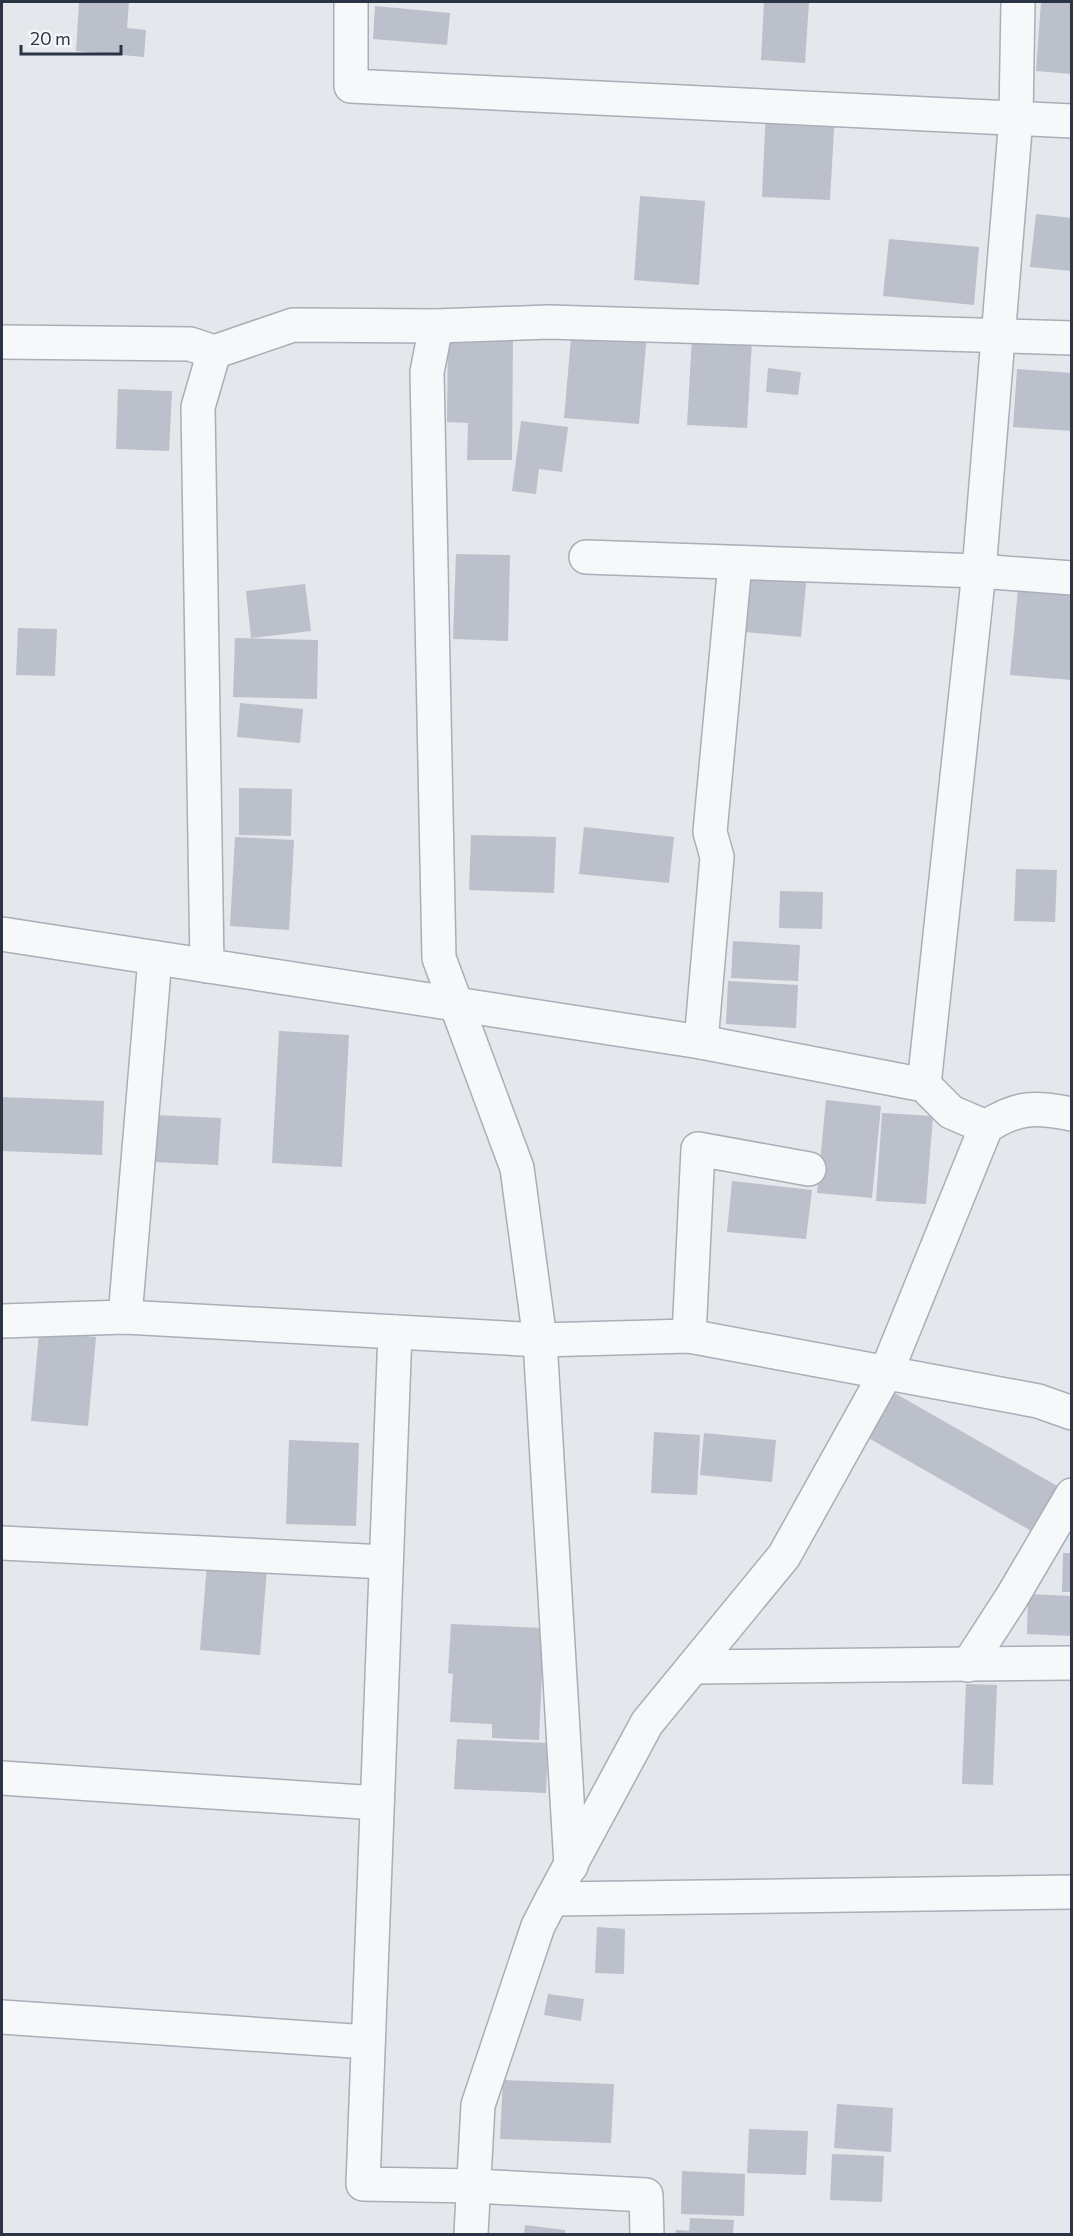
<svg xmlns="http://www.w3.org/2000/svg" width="1073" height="2236" viewBox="0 0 1073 2236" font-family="Commissioner,sans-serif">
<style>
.building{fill:#bbc0ca}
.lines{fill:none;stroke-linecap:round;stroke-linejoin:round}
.minor-casing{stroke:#a9aeb7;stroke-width:36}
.minor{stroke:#f7f8fa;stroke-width:33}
</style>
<rect width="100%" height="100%" fill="#e4e7ec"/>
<g class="building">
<path d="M 79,2 L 129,2 L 127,28 L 146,30 L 144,57 L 76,51 Z"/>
<path d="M 764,2 L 809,2 L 805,63 L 761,60 Z"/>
<path d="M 1041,2 L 1072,2 L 1072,74 L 1036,71 Z"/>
<path d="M 375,6 L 450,13 L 447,45 L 373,39 Z"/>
<path d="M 766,109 L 835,112 L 830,200 L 762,197 Z"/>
<path d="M 640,196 L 705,201 L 699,285 L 634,280 Z"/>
<path d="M 1036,214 L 1072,218 L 1072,271 L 1030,267 Z"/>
<path d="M 889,239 L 979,247 L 974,305 L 883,296 Z"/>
<path d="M 572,327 L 647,334 L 639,424 L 564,418 Z"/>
<path d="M 448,337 L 513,338 L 512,460 L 467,460 L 468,423 L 447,422 Z"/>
<path d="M 692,338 L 752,341 L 747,428 L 687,425 Z"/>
<path d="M 768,368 L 801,372 L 798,395 L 766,392 Z"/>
<path d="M 1017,369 L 1072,373 L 1072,431 L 1013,427 Z"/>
<path d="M 118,389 L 172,391 L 169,451 L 116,449 Z"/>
<path d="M 521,421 L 568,427 L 562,472 L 539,469 L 536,494 L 512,491 Z"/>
<path d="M 456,554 L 510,555 L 508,641 L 453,639 Z"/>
<path d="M 752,568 L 807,573 L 801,637 L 746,632 Z"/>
<path d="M 305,584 L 311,631 L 251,638 L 246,591 Z"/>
<path d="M 1018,589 L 1072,593 L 1072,680 L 1010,675 Z"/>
<path d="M 18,628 L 57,629 L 55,676 L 16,675 Z"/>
<path d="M 235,638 L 318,640 L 317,699 L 233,697 Z"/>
<path d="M 240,703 L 303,709 L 300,743 L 237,737 Z"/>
<path d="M 239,788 L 292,789 L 291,836 L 239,835 Z"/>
<path d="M 584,827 L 674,837 L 669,883 L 579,874 Z"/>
<path d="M 471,835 L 556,837 L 554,893 L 469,890 Z"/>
<path d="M 235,837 L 294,840 L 289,930 L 230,926 Z"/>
<path d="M 1016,869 L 1057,870 L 1055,922 L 1014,921 Z"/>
<path d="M 780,891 L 823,892 L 822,929 L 779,928 Z"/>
<path d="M 733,941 L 800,945 L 798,981 L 731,978 Z"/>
<path d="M 728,981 L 798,985 L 796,1028 L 726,1024 Z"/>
<path d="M 279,1031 L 349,1035 L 342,1167 L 272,1163 Z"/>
<path d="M 2,1097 L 104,1101 L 102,1155 L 2,1151 Z"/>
<path d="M 826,1100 L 881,1106 L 872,1198 L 817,1193 Z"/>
<path d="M 882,1113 L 933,1116 L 926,1204 L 876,1201 Z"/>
<path d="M 155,1115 L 221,1118 L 218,1165 L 153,1162 Z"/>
<path d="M 732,1181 L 812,1190 L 806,1239 L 727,1232 Z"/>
<path d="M 39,1332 L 96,1337 L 88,1426 L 31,1421 Z"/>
<path d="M 891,1391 L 1059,1487 L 1033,1532 L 865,1436 Z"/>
<path d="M 654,1432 L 700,1435 L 697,1495 L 651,1493 Z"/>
<path d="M 704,1433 L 776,1440 L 772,1482 L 700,1475 Z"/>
<path d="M 289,1440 L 359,1443 L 356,1526 L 286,1524 Z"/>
<path d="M 1063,1553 L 1072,1553 L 1072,1592 L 1062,1592 Z"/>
<path d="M 207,1564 L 267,1569 L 260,1655 L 200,1650 Z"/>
<path d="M 1028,1594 L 1072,1596 L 1072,1636 L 1027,1634 Z"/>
<path d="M 451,1624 L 544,1628 L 539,1740 L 492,1738 L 492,1724 L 450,1722 L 453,1674 L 448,1673 Z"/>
<path d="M 966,1684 L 997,1685 L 993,1785 L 962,1784 Z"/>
<path d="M 457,1739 L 548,1743 L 546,1793 L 454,1789 Z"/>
<path d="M 597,1927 L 625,1929 L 624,1974 L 595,1973 Z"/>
<path d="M 548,1994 L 584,1999 L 581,2021 L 544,2015 Z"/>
<path d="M 503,2080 L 614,2084 L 611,2143 L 500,2139 Z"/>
<path d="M 837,2104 L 893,2108 L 891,2152 L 834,2148 Z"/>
<path d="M 749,2129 L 808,2131 L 806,2175 L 747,2173 Z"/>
<path d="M 832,2154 L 884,2156 L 882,2202 L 830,2200 Z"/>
<path d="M 682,2171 L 745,2174 L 744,2216 L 681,2214 Z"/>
<path d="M 690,2218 L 734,2220 L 733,2234 L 675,2234 L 676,2230 L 689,2231 Z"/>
<path d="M 525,2225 L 565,2230 L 565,2234 L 524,2234 Z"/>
</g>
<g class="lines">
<defs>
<g id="minor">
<path d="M 351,2 L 351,86 L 1072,121"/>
<path d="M 436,326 L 427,372 L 439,958 L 517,1168 L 540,1340 L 571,1866"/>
<path d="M 2,342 L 190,344 L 214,352 L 293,325 L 436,326 L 549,322 L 1072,338"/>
<path d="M 586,557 L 979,571 L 1072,578"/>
<path d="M 2,934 L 701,1042 L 924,1085 L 951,1112 L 986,1127"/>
<path d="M 207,966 L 198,407 L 214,352"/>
<path d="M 701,1042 L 717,857 L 710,832 L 735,563"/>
<path d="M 924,1085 L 979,571 L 1016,118 L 1018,2"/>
<path d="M 125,1317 L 155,958"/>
<path d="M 2,1321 L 125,1317 L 540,1340 L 689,1336 L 1038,1401 L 1072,1413"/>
<path d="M 395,1332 L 363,2184 L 474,2186 L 646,2195 L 647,2234"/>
<path d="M 689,1336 L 698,1149 L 809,1169"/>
<path d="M 2,1543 L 386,1562"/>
<path d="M 968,1665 L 1012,1597 L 1072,1495"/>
<path d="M 693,1667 L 1072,1663"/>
<path d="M 2,1778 L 377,1803"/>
<path d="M 552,1899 L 1072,1892"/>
<path d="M 2,2017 L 368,2042"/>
<path d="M 471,2234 L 478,2105 L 538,1926 L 552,1899 L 647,1723 L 784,1556 L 886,1373 L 986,1127 C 1018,1106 1035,1107 1072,1114"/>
</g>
</defs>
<use href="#minor" class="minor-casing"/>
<use href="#minor" class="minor"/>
</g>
<rect width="1073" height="2236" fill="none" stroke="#2b3445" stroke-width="6"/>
<path d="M21 45v9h100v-9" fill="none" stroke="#2b3445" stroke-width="3"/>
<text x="30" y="45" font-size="18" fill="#2b3445" stroke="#f4f6f9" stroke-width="4.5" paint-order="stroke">20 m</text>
</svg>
